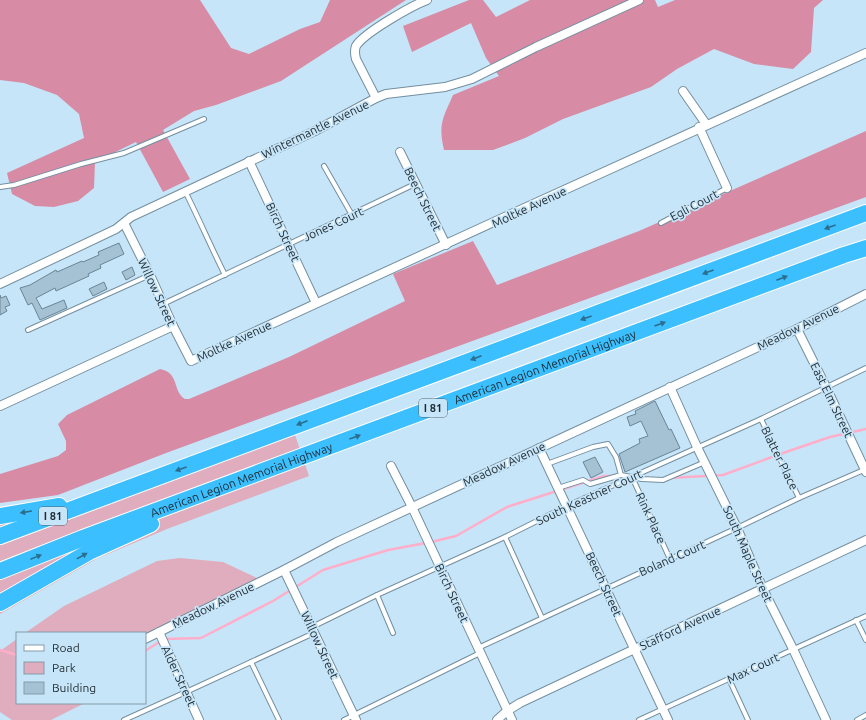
<svg xmlns="http://www.w3.org/2000/svg" width="866" height="720" viewBox="0 0 866 720" font-family="Ubuntu,sans-serif">
<style>
.green{fill:#dfadbd}
.forest{fill:#d78ba5}
.lines{fill:none;stroke-linecap:round;stroke-linejoin:round}
.stream{stroke:#feaec9;stroke-width:2.5}
.building{fill:#a4c2d3;stroke:#698595}
.service-casing{stroke:#738fa0;stroke-width:6}
.minor-casing{stroke:#738fa0;stroke-width:10}
.motorway-casing{stroke:#fff;stroke-width:18}
.service{stroke:#fff;stroke-width:4}
.minor{stroke:#fff;stroke-width:8}
.motorway{stroke:#3bbffe;stroke-width:16}
.oneway{fill:#2c6e8e}
.labels{text-anchor:middle;dominant-baseline:central;stroke-width:3.5;stroke-linejoin:round;paint-order:stroke}
.shield{fill:#c7e5f8;stroke:#51636d;stroke-width:1}
.shield-label{font-size:11px;font-weight:bold;fill:#1f2b32}
.street-label{font-size:12px;fill:#1f2b32;stroke:#c7e5f8}
</style>
<rect width="100%" height="100%" fill="#c7e5f8"/>
<g class="green">
<path d="M 294,432 L 309,476 L 167,529 L 96,559 L 0,614 L 0,521 L 10,519 L 17,536 Z"/>
<path d="M 180,558 L 223,562 L 255,577 L 262,584 L 145,640 L 145,633 L 25,633 L 64,606 L 157,561 Z"/>
<path d="M 17,639 L 17,703 L 85,703 L 51,720 L 12,720 L 0,712 L 0,651 Z"/>
</g>
<g class="forest">
<path d="M 0,0 L 200,0 L 231,48 L 249,54 L 300,29 L 320,22 L 330,0 L 406,0 L 281,81 L 216,105 L 194,111 L 163,130 L 190,179 L 163,192 L 136,142 L 95,162 L 94,188 L 78,201 L 54,207 L 35,206 L 12,194 L 7,173 L 84,138 L 79,114 L 57,95 L 24,83 L 0,80 Z"/>
<path d="M 469,0 L 483,0 L 496,17 L 530,0 L 655,0 L 658,7 L 675,0 L 823,0 L 814,8 L 811,52 L 793,69 L 754,64 L 714,49 L 677,69 L 651,87 L 563,119 L 525,138 L 493,150 L 444,150 C 438,124 443,118 453,95 L 499,76 L 486,58 L 471,23 L 412,52 L 403,26 Z"/>
<path d="M 866,131 L 866,197 L 166,453 L 58,495 L 0,503 L 0,474 L 58,456 L 66,450 L 66,441 L 58,424 L 67,415 L 160,369 C 180,373 172,391 185,399 L 189,399 L 289,357 L 405,301 L 393,274 L 473,241 L 497,285 L 639,231 Z"/>
</g>
<g class="lines">
<g class="stream">
<path d="M 669,478 L 723,475 L 783,453 L 830,437 L 866,429"/>
<path d="M 431,542 L 456,536 L 507,507 L 604,476 L 611,476"/>
<path d="M 0,650 L 17,655"/>
<path d="M 145,651 L 164,639 L 201,638 L 273,601 L 323,570 L 388,550 L 426,543"/>
</g>
</g>
<g class="building">
<path d="M 119,243 L 124,254 L 100,265 L 101,268 L 88,274 L 89,276 L 56,291 L 55,288 L 36,298 L 42,309 L 64,300 L 67,308 L 40,320 L 32,303 L 28,305 L 20,288 L 30,285 L 56,270 L 57,272 L 82,261 L 83,262 L 99,255 L 98,252 Z"/>
<path d="M 132,267 L 135,275 L 126,280 L 122,272 Z"/>
<path d="M 104,282 L 107,289 L 93,296 L 89,289 Z"/>
<path d="M 0,295 L 1,298 L 6,296 L 10,305 L 5,307 L 7,311 L 0,315 Z"/>
<path d="M 655,401 L 669,430 L 671,429 L 680,448 L 625,472 L 619,454 L 640,443 L 639,439 L 648,436 L 641,421 L 630,426 L 627,417 L 636,414 L 635,411 Z"/>
<path d="M 595,457 L 603,472 L 591,478 L 583,462 Z"/>
</g>
<g class="lines">
<defs>
<g id="service">
<path d="M 324,166 L 352,215"/>
<path d="M 0,187 L 14,185 L 81,164 L 124,153 L 204,119"/>
<path d="M 185,191 C 199,219 211,247 225,275"/>
<path d="M 661,223 L 727,188"/>
<path d="M 163,304 L 415,184"/>
<path d="M 28,330 L 150,275"/>
<path d="M 761,419 L 799,498"/>
<path d="M 547,464 L 593,447 L 608,444 L 616,457 L 621,475 L 590,484 L 583,480 L 558,488"/>
<path d="M 621,475 L 642,479 L 663,480 L 705,462"/>
<path d="M 632,477 L 670,559"/>
<path d="M 505,537 L 542,618"/>
<path d="M 377,595 L 393,633"/>
<path d="M 856,620 L 866,640"/>
<path d="M 312,627 L 377,595 L 505,537 L 567,506 L 761,419 L 866,368"/>
<path d="M 478,648 L 737,528 L 799,498 L 866,469"/>
<path d="M 251,662 L 279,720"/>
<path d="M 729,679 L 748,720"/>
<path d="M 124,720 L 186,692 L 314,633"/>
<path d="M 344,720 L 480,653"/>
<path d="M 639,720 L 866,616"/>
<path d="M 857,720 L 866,715"/>
</g>
<g id="minor">
<path d="M 683,91 L 706,124"/>
<path d="M 376,98 L 356,59 C 355,54 354,51 356,46 C 364,33 411,6 427,0"/>
<path d="M 699,127 L 727,188"/>
<path d="M 400,152 L 446,245"/>
<path d="M 249,161 L 316,303"/>
<path d="M 124,223 L 150,275 L 173,326 L 191,361 C 416,258 640,154 866,53"/>
<path d="M 0,284 L 116,229 L 131,217 L 315,131 L 376,98 L 386,94 L 445,87 L 472,79 L 536,47 L 639,0"/>
<path d="M 797,329 L 826,387 L 866,472"/>
<path d="M 670,387 L 697,447 L 737,528 L 763,589 L 793,649 L 826,720"/>
<path d="M 0,406 L 173,326"/>
<path d="M 539,448 L 668,720"/>
<path d="M 391,466 L 412,507 L 512,720"/>
<path d="M 284,570 L 356,720"/>
<path d="M 159,632 L 199,720"/>
<path d="M 145,639 L 284,570 L 337,542 L 797,329 L 866,294"/>
<path d="M 497,720 L 507,711 L 520,703 L 866,540"/>
</g>
<g id="motorway">
<path d="M 0,516 L 59,506"/>
<path d="M 0,536 L 866,213"/>
<path id="s1" d="M 0,571 L 83,538 L 844,255 L 866,248"/>
<path d="M 0,603 L 89,552 L 151,524"/>
</g>
</defs>
<use href="#service" class="service-casing"/>
<use href="#minor" class="minor-casing"/>
<use href="#motorway" class="motorway-casing"/>
<use href="#service" class="service"/>
<use href="#minor" class="minor"/>
<use href="#motorway" class="motorway"/>
</g>
<defs><path id="oneway-solid" d="M-6-.8H1V-3.2L6.5 0L1 3.2V.8H-6Z"/></defs>
<g class="oneway">
<use href="#oneway-solid" transform="translate(830 227) rotate(160)"/>
<use href="#oneway-solid" transform="translate(708 272) rotate(160)"/>
<use href="#oneway-solid" transform="translate(782 278) rotate(-21)"/>
<use href="#oneway-solid" transform="translate(586 318) rotate(160)"/>
<use href="#oneway-solid" transform="translate(660 324) rotate(-20)"/>
<use href="#oneway-solid" transform="translate(476 358) rotate(159)"/>
<use href="#oneway-solid" transform="translate(302 423) rotate(159)"/>
<use href="#oneway-solid" transform="translate(355 437) rotate(-20)"/>
<use href="#oneway-solid" transform="translate(181 469) rotate(160)"/>
<use href="#oneway-solid" transform="translate(26 512) rotate(171)"/>
<use href="#oneway-solid" transform="translate(82 556) rotate(-29)"/>
<use href="#oneway-solid" transform="translate(36 557) rotate(-22)"/>
</g>
<g class="labels">
<g class="shield">
<rect x="419" y="399" width="28" height="18" rx="3"/>
<rect x="39" y="507" width="28" height="18" rx="3"/>
</g>
<g class="shield-label">
<text x="433" y="408">I 81</text>
<text x="53" y="516">I 81</text>
</g>
<g class="street-label">
<text transform="translate(315 129) rotate(-26)">Wintermantle Avenue</text>
<text transform="translate(423 199) rotate(64)">Beech Street</text>
<text transform="translate(694 205) rotate(-28)">Egli Court</text>
<text transform="translate(529 207) rotate(-25)">Moltke Avenue</text>
<text transform="translate(333 224) rotate(-25)">Jones Court</text>
<text transform="translate(283 232) rotate(65)">Birch Street</text>
<text transform="translate(157 292) rotate(65)">Willow Street</text>
<text transform="translate(798 327) rotate(-26)">Meadow Avenue</text>
<text transform="translate(234 341) rotate(-25)">Moltke Avenue</text>
<text stroke="none"><textPath href="#s1" startOffset="582">American Legion Memorial Highway</textPath></text>
<text transform="translate(832 400) rotate(64)">East Elm Street</text>
<text transform="translate(780 458) rotate(64)">Blatter Place</text>
<text transform="translate(504 464) rotate(-25)">Meadow Avenue</text>
<text stroke="none"><textPath href="#s1" startOffset="258">American Legion Memorial Highway</textPath></text>
<text transform="translate(589 497) rotate(-25)">South Keastner Court</text>
<text transform="translate(651 518) rotate(65)">Rink Place</text>
<text transform="translate(748 554) rotate(66)">South Maple Street</text>
<text transform="translate(672 558) rotate(-24)">Boland Court</text>
<text transform="translate(604 584) rotate(65)">Beech Street</text>
<text transform="translate(452 593) rotate(65)">Birch Street</text>
<text transform="translate(213 605) rotate(-26)">Meadow Avenue</text>
<text transform="translate(680 628) rotate(-25)">Stafford Avenue</text>
<text transform="translate(320 645) rotate(65)">Willow Street</text>
<text transform="translate(753 668) rotate(-25)">Max Court</text>
<text transform="translate(179 676) rotate(65)">Alder Street</text>
</g>
</g>
<rect x="16" y="632" width="130" height="72" fill="#c7e5f8" stroke="#849ba9"/>
<rect x="24" y="645" width="20" height="6" fill="#ffffff" stroke="#849ba9"/>
<text x="52" y="652" font-size="12" fill="#1f2b32">Road</text>
<rect x="24" y="662" width="20" height="12" fill="#dfadbd" stroke="#849ba9"/>
<text x="52" y="672" font-size="12" fill="#1f2b32">Park</text>
<rect x="24" y="682" width="20" height="12" fill="#a4c2d3" stroke="#849ba9"/>
<text x="52" y="692" font-size="12" fill="#1f2b32">Building</text>
</svg>
